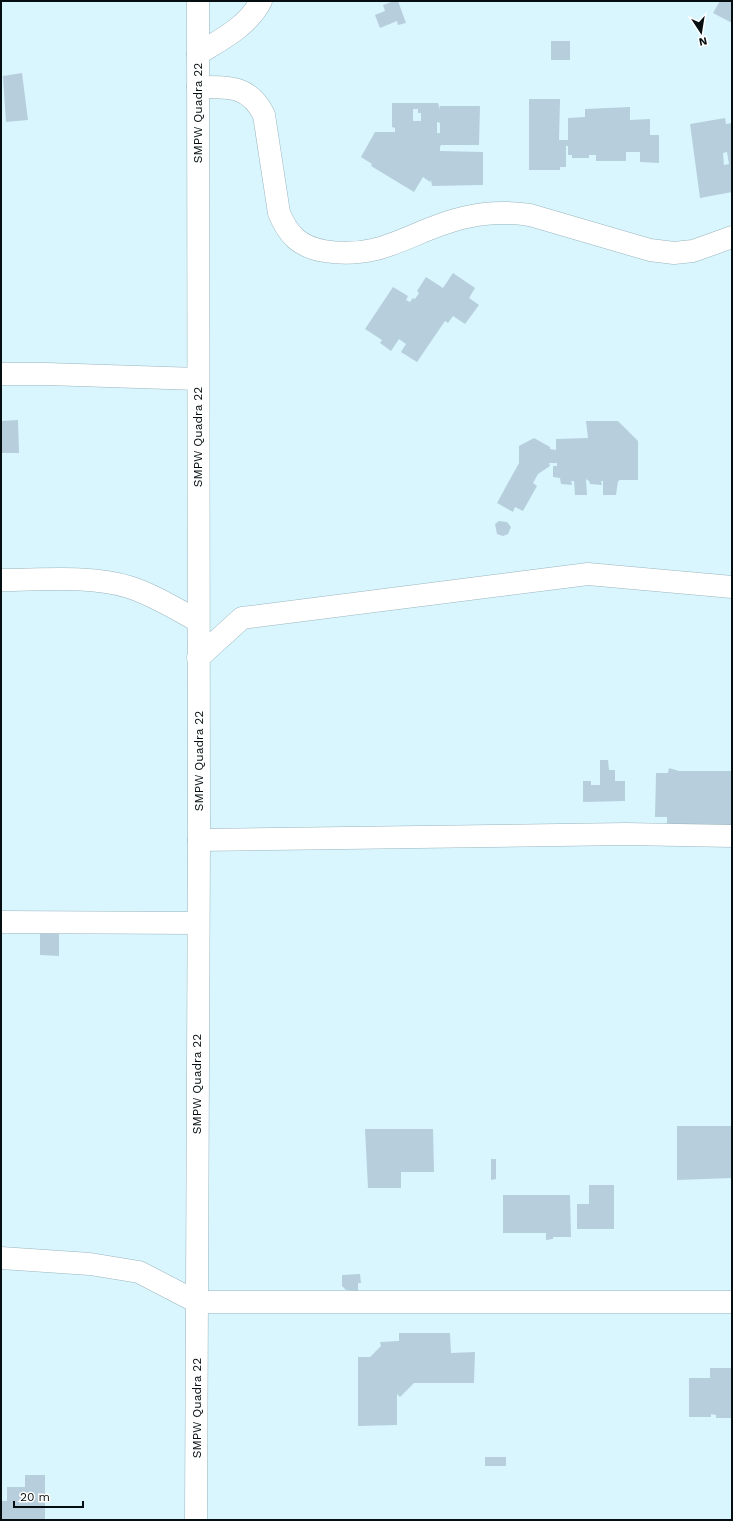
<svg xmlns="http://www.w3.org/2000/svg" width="733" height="1521" viewBox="0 0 733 1521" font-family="'Work Sans',sans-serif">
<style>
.building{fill:#b7cedd;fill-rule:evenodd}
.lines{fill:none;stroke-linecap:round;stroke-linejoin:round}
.minor-casing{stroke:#9ab5bd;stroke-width:23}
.minor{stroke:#fff;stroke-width:22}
.labels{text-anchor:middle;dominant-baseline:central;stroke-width:4;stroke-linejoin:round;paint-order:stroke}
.street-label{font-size:12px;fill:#050f11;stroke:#fff}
</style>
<rect width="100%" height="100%" fill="#d9f6ff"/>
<g class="building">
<path d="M 394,1 L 398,1 L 406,23 L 398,25 L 397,21 L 380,28 L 375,15 L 385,11 L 383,5 Z"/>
<path d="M 720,1 L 732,1 L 732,23 L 713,13 Z"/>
<rect x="551" y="41" width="19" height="19"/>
<path d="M 22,73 L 28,120 L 6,122 L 3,76 Z"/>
<path d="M 529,99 L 560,99 L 559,140 L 568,140 L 568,118 L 585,117 L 585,109 L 630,107 L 630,120 L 650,119 L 650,135 L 659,135 L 659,163 L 640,162 L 640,152 L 626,152 L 626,161 L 596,161 L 596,155 L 589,155 L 589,158 L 572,158 L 572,155 L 568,155 L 568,146 L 566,146 L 566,167 L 560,167 L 560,170 L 529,170 Z"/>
<path d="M 392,103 L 438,103 L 440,109 L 440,106 L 480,106 L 479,145 L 441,145 L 440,147 L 440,151 L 483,152 L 483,185 L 432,186 L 431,180 L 430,182 L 423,177 L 414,192 L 371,166 L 372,164 L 361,157 L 375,132 L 395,132 L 395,128 L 392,127 ZM 413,109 L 418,109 L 418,113 L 421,113 L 421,121 L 413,121 ZM 437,122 L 440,123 L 440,133 L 437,133 Z"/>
<path d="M 725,118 L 726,124 L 732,123 L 732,192 L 700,198 L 690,124 ZM 727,152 L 729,164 L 724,165 L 723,153 Z"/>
<path d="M 453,273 L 475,288 L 469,298 L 479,305 L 465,324 L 453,316 L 448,323 L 445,321 L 417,362 L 401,352 L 406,344 L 399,339 L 391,351 L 380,343 L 382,340 L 365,329 L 393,287 L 408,296 L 406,300 L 410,302 L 413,298 L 415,299 L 419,293 L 417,291 L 426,277 L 443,288 Z"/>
<path d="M 18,420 L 19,453 L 1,453 L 1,421 Z"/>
<path d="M 586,421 L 618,421 L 638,441 L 638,480 L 620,480 L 618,481 L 616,495 L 603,495 L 603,481 L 601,481 L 602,485 L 590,484 L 589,481 L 586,479 L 587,495 L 575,495 L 574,481 L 571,481 L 572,485 L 561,484 L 560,478 L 553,477 L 553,466 L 557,466 L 557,463 L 549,463 L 550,466 L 538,474 L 533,483 L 537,486 L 523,511 L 515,507 L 513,512 L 497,503 L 519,463 L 519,446 L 534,438 L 550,447 L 550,449 L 556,450 L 556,439 L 588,438 Z"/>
<path d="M 499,521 L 507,522 L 511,527 L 508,534 L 503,536 L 497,534 L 495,524 Z"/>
<path d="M 600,760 L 608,760 L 609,770 L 615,770 L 615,781 L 625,781 L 625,801 L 583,802 L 583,781 L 591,781 L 591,785 L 600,785 Z"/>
<path d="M 669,768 L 679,771 L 732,771 L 732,833 L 667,832 L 667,817 L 655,817 L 656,773 L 668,773 Z"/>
<path d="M 59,932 L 59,956 L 40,955 L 40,933 Z"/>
<path d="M 677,1126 L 732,1126 L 732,1178 L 677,1180 Z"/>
<path d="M 365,1129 L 433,1129 L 434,1172 L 401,1172 L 401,1188 L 368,1188 Z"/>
<path d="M 491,1159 L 496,1159 L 496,1179 L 491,1180 Z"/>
<path d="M 589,1185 L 614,1185 L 614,1229 L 577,1229 L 577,1204 L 589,1204 Z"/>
<path d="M 503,1195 L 570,1195 L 571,1237 L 553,1237 L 553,1239 L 546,1240 L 546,1233 L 503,1233 Z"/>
<path d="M 360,1274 L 361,1283 L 358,1283 L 358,1291 L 346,1290 L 342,1286 L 342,1275 Z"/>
<path d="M 399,1333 L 450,1333 L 451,1353 L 475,1352 L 474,1383 L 414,1383 L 400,1397 L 397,1394 L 397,1425 L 358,1426 L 358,1357 L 370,1357 L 381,1346 L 380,1342 L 399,1341 Z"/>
<path d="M 710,1368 L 732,1368 L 732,1418 L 716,1418 L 716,1415 L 711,1414 L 711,1417 L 689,1417 L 689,1378 L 710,1378 Z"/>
<rect x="485" y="1457" width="21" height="9"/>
<path d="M 25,1475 L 45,1475 L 45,1520 L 1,1520 L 1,1501 L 7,1501 L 7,1487 L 25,1487 Z"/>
</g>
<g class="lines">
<defs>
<g id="minor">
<path d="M 198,54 C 222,39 247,27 261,1"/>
<path d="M 198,87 C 229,87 249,85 264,115 L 279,213 C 288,235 300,247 324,251 C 385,261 413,228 467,217 C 488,212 509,212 530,215 L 650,250 L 674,253 L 693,251 L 732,237"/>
<path d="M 1,374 L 47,374 L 198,379"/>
<path d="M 1,580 C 41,580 92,575 129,587 C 154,595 176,609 198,621"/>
<path d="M 198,658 L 242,618 L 588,574 L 732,587"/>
<path d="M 199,840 L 626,834 L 732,836"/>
<path d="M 1,922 L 197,923"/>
<path d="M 1,1258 L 90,1264 L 139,1272 L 197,1302 L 732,1302"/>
<path d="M 196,1520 L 199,840 L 198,1"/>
</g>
</defs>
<use href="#minor" class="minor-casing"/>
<use href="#minor" class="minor"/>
</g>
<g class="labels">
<g class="street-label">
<text transform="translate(198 113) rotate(-90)">SMPW Quadra 22</text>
<text transform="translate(198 437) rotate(-90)">SMPW Quadra 22</text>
<text transform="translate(199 761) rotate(-90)">SMPW Quadra 22</text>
<text transform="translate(197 1084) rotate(-90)">SMPW Quadra 22</text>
<text transform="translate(197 1408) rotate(-90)">SMPW Quadra 22</text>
</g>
</g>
<rect width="733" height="1521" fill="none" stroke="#050f11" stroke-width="4"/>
<g transform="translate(701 32) rotate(168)" stroke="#ffffff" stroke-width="3" paint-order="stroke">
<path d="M0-3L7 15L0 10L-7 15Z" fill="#050f11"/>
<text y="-6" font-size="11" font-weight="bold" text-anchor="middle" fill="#050f11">N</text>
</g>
<path d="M14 1501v6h69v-6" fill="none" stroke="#050f11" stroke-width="2"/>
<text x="20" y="1501" font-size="12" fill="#050f11" stroke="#ffffff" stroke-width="3" paint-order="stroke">20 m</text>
</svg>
